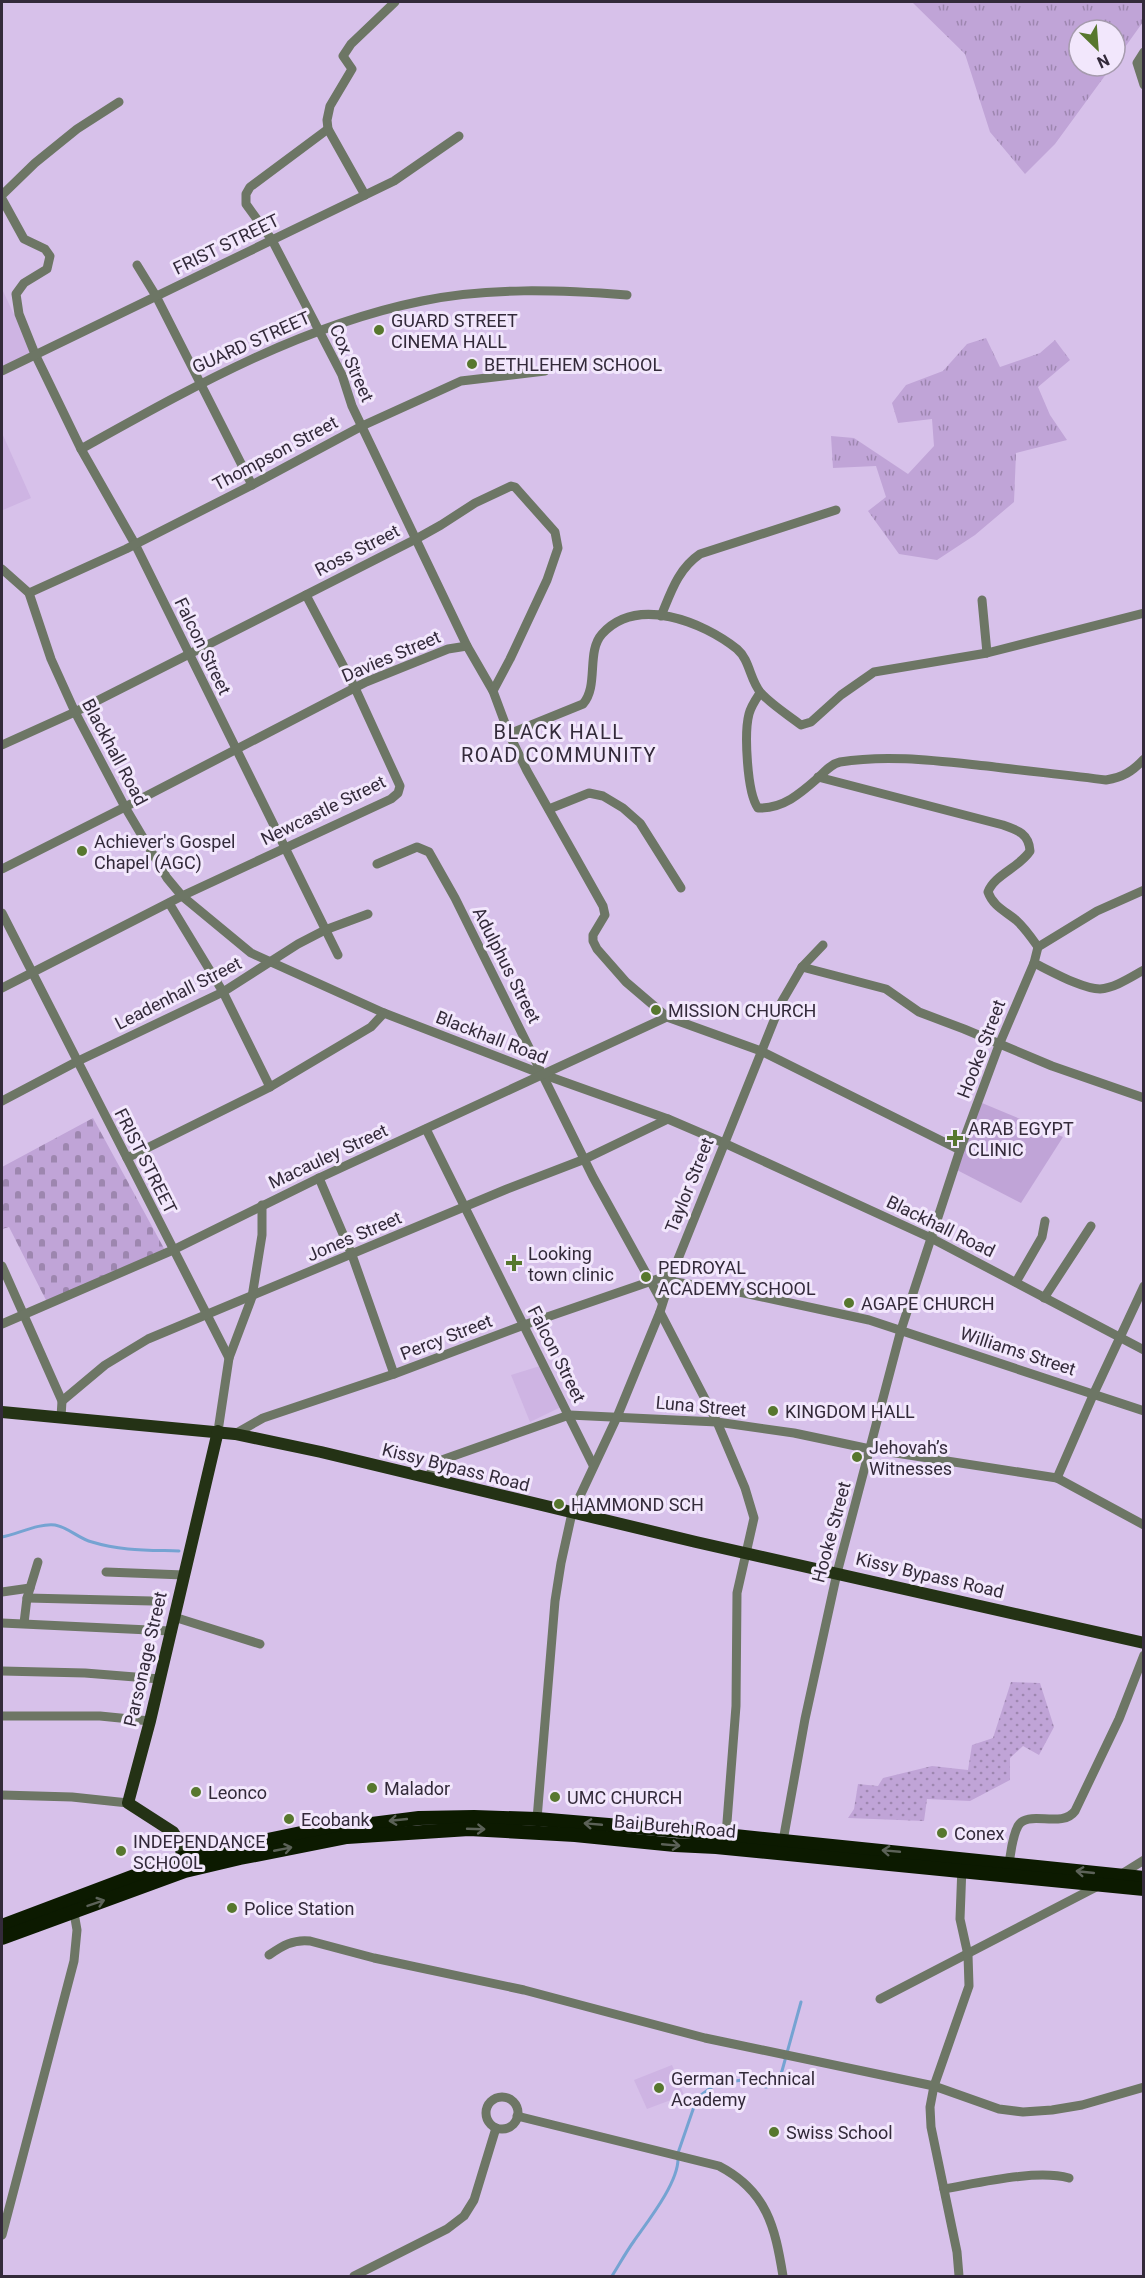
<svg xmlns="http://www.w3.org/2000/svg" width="1145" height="2278" viewBox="0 0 1145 2278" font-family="Roboto,sans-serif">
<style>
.built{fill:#ceb4e3}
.grass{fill:url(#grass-tufts)}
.cemetery{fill:url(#cemetery-stones)}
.park{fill:url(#park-dots)}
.pitch{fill:#c0a4d7}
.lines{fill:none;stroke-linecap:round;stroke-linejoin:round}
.stream{stroke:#75a3d2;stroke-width:3}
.minor{stroke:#6d7665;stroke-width:9}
.major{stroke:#243215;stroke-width:12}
.highway{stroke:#0c1a00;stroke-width:14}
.oneway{stroke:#5c6258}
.poi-dot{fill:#57772e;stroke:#f2e7fc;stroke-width:2}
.labels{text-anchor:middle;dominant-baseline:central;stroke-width:6;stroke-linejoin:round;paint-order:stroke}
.street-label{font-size:18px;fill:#332a3a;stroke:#f2e7fc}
.poi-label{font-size:18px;fill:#332a3a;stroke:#f2e7fc;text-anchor:start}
.neighbourhood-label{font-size:20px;letter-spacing:1.5px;fill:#332a3a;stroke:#f2e7fc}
</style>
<defs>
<pattern id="grass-tufts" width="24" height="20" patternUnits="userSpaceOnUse" patternTransform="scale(1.5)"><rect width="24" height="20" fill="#c0a4d7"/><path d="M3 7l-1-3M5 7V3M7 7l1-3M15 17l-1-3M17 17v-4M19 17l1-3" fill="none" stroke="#9d86af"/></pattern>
<pattern id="cemetery-stones" width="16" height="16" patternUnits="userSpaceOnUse" patternTransform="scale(1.5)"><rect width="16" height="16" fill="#c0a4d7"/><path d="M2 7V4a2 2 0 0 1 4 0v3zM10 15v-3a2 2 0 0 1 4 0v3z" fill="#9d86af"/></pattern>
<pattern id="park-dots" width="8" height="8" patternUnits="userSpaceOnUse" patternTransform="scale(1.5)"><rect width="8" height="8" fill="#c0a4d7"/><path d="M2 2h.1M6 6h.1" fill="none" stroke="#9d86af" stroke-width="1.8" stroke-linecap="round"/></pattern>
</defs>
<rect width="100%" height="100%" fill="#d7c1ea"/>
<g class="built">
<path d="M 2,289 L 32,353 L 2,368 Z"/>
<path d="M 2,433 L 31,498 L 3,510 L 2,508 Z"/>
<path d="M 540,1366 L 561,1407 L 530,1422 L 511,1375 Z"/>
<path d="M 672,2065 L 684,2095 L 647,2109 L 634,2080 Z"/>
</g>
<g class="grass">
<path d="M 912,2 L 1143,2 L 1143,22 L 1115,61 L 1115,30 L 1079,30 L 1079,66 L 1112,66 L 1055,144 L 1025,174 L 990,132 L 965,54 Z"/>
<path d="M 986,338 L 1000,367 L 1040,353 L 1055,340 L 1070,360 L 1038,387 L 1050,415 L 1067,440 L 1016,453 L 1014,502 L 975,535 L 937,560 L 899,554 L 868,511 L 886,497 L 876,466 L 833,468 L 831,436 L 854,438 L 908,474 L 934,446 L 932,419 L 898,423 L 892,403 L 906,385 L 943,371 L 967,344 Z"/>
</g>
<path class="cemetery" d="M 93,1118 L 167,1254 L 49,1306 L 9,1227 L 2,1229 L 2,1167 Z"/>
<path class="park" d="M 1011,1682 L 1040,1683 L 1054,1727 L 1039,1755 L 1023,1746 L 1010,1758 L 1010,1780 L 970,1801 L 927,1799 L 924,1821 L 848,1818 L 854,1809 L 858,1784 L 878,1786 L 883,1778 L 932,1766 L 968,1770 L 972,1745 L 993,1738 Z"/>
<path class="pitch" d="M 982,1103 L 1063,1137 L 1021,1203 L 955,1169 Z"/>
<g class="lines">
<g class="stream">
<path d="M 2,1537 C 18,1534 39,1523 55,1525 C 68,1527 79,1539 92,1542 C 121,1551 149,1550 179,1551"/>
<path d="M 678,2153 L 697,2098 L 716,2084 L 742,2080 L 766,2087 L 776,2084 L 782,2071 L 801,2002"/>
<path d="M 612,2276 C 619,2265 626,2252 634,2241 C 648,2221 678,2183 678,2159"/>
</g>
<g class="minor">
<path d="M 1144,52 L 1137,63 L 1144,85"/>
<path d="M 328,129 L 250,187 L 246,194 L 246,204 L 272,240 L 342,375 L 352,406 L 467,646 L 493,691 L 509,734 L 527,771 L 603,906 L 605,915 L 593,935 L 593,941 L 597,949 L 626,982 L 667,1017 L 761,1051 L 960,1150"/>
<path d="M 2,195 L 35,163 L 77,129 L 119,102"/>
<path d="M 365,195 L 328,129 L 327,120 L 330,106 L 352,69 L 343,56 L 351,44 L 395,2"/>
<path d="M 2,199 L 24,239 L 45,249 L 50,256 L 47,269 L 24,283 L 16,294 L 19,314 L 35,354 L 81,449 L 135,544 L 338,955"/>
<path d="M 137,265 L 156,296 L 252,485"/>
<path d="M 2,371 L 394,181 L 459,136"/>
<path d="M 81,449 C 189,389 299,326 422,301 C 487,287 561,290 627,295"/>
<path d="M 2,569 L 29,593 L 51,659 L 75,712 L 125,807 L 167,878 L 182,896 L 251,953 L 384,1013 L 542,1074 L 668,1119 L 724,1143 L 931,1238 L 1144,1350"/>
<path d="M 29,593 L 126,549 L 252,485 L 362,426 L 461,381 L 545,371"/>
<path d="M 982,600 L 987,653"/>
<path d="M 661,616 C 671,592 678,569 700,554 L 836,510"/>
<path d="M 760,693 C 756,699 751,706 749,714 C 744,733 747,793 758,808 C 783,809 801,793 818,778 C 824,772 831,764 840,762 C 888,754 939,761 987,766 C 1027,771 1067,775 1106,780 C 1123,777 1132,772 1144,759"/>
<path d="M 509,734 L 583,704 C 599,686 586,652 602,634 C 637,595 703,622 737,649 C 750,660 750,681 761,693 C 772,705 788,715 801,725 L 811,722 L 841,695 L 874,672 L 987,653 L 1144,613"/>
<path d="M 2,745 L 75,712 L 416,539 L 441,525 L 475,503 L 511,486 L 515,487 L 555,532 L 558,548 L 547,580 L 510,659 L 493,691"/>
<path d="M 818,777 L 1003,825 C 1018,830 1029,834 1030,851 C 1020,867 994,875 988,892 C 993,906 1005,911 1016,920 C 1025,928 1031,937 1038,947"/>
<path d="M 549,809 L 589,793 L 603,796 L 623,808 L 640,823 L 681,888"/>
<path d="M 377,864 L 417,847 L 429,852 L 455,898 L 593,1177 L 662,1302"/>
<path d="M 2,869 L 125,807 L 366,682 L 448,649 L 467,646"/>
<path d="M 169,903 L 223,992 L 270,1087"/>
<path d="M 2,913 L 229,1358"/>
<path d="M 1038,947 L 1097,911 L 1144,890"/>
<path d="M 1034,963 C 1051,971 1082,989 1100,989 C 1115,988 1131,977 1144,970"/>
<path d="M 802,967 L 886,989 L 919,1012 L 964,1029 L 1052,1066 L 1144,1098"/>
<path d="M 2,988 L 182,896 L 391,799 L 398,793 L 400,786 L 355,688 L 306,595"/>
<path d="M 2,1101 L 76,1062 L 223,992 L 298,944 L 325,930 L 368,914"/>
<path d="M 426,1129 L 593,1465"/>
<path d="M 127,1158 L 270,1087 L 371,1027 L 384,1013"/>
<path d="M 319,1178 L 352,1255 L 394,1374"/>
<path d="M 2,1266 L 62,1401 L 61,1417"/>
<path d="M 669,1281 L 744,1293 L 869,1320 L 1144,1411"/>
<path d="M 1016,1282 L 1042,1237 L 1045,1221"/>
<path d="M 1044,1298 L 1091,1226"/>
<path d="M 660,1312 L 717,1422 L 745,1488 L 754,1518 L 737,1593 L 736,1706 L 726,1835"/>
<path d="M 2,1324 L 173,1250 L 319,1178 L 667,1017"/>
<path d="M 62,1401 L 105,1365 L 148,1339 L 507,1189 L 585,1159 L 668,1119"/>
<path d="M 218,1431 L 229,1358 L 252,1297 L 262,1235 L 262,1205"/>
<path d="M 235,1434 L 263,1418 L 394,1374 L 524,1325 L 672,1274"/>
<path d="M 429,1478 L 433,1466 L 439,1461 L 569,1415 L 717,1422 L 794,1433 L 870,1449 L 1057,1478 L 1144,1525"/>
<path d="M 1057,1478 L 1094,1393 L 1144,1286"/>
<path d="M 106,1572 L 184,1575"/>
<path d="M 2,1592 L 30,1588"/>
<path d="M 27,1598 L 152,1601"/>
<path d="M 174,1617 L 260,1644"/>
<path d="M 2,1623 L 170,1631"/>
<path d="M 24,1623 L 27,1598 L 38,1562"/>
<path d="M 2,1671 L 85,1673 L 160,1679"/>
<path d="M 2,1716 L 100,1716 L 150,1721"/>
<path d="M 2,1795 L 72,1797 L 128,1803"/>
<path d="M 537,1819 L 555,1601 L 561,1563 L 572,1513 L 617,1417 L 660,1312 L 672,1274 L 781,1003 L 802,967 L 823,945"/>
<path d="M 783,1841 L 805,1719 L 837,1573 L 901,1330 L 960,1150 L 999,1045 L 1034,963 L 1038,947"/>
<path d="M 1009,1864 C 1011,1852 1012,1837 1018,1826 C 1027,1809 1062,1829 1075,1811 L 1119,1719 L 1144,1655"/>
<path d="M 1120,1875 L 1144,1860"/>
<path d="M 269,1955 C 282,1946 293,1939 310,1941 L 374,1958 L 524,1990 L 705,2038 L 934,2086 L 999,2109 L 1023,2112 L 1052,2110 L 1082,2105 L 1144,2087"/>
<path d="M 880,1999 L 1100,1885"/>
<circle cx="502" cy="2113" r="16"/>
<path d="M 517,2116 L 719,2166 C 767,2191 775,2227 783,2276"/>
<path d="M 944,2189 C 979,2183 1036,2169 1069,2178"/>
<path d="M 2,2235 L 74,1961 L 77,1930 L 73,1907"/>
<path d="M 354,2276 L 447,2229 L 464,2216 L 474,2200 L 496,2128"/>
<path d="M 959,2276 L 957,2252 L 931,2127 L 930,2107 L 934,2086 L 969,1986 L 968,1955 L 960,1919 L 962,1866"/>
</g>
<g class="major">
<path d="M 2,1412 L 235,1434 L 321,1452 L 696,1542 L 1144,1643"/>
<path d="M 184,1867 L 180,1843 L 173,1832 L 128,1803 L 150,1721 L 218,1431"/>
</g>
<g class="highway">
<path d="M 2,1926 L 182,1858 L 301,1833 L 419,1818 L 474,1817 L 537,1819 L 716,1834 L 1144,1878"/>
<path d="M 2,1938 L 185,1871 L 240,1858 L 347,1837 L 469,1829 L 575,1835 L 675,1845 L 716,1847 L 1144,1889"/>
</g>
</g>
<defs><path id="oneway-shaft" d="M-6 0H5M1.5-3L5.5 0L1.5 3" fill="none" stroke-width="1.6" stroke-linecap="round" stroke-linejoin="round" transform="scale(1.5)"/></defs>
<g class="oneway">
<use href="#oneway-shaft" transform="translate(398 1820) rotate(174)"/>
<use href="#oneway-shaft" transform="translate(593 1824) rotate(-175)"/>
<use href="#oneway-shaft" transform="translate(476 1829) rotate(2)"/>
<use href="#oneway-shaft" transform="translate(671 1845) rotate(5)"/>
<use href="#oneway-shaft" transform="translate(283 1849) rotate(-11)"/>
<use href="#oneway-shaft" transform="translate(891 1851) rotate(-175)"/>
<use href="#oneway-shaft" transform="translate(1085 1872) rotate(-174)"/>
<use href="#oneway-shaft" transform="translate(96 1903) rotate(-19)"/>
</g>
<g class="poi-dot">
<circle cx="379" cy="330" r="6"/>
<circle cx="472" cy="364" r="6"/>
<circle cx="82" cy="851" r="6"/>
<circle cx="656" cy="1010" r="6"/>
<path d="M952 1129h6v6h6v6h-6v6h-6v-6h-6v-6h6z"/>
<path d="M511 1254h6v6h6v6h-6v6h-6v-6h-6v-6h6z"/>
<circle cx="646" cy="1277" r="6"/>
<circle cx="849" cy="1303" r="6"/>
<circle cx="773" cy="1411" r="6"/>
<circle cx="857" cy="1457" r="6"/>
<circle cx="559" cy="1504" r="6"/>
<circle cx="372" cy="1788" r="6"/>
<circle cx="196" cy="1792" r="6"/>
<circle cx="555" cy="1797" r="6"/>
<circle cx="289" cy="1819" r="6"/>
<circle cx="942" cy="1833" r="6"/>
<circle cx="121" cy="1851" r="6"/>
<circle cx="232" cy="1908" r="6"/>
<circle cx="659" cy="2088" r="6"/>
<circle cx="774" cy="2132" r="6"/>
</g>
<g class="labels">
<g class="street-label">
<text transform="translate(226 244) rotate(-26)">FRIST STREET</text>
<text transform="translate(251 342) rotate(-24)">GUARD STREET</text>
<text transform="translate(352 363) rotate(66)">Cox Street</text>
<text transform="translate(275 453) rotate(-28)">Thompson Street</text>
<text transform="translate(357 550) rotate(-27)">Ross Street</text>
<text transform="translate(203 646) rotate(64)">Falcon Street</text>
<text transform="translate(391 656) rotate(-23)">Davies Street</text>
<text transform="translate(115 752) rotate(62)">Blackhall Road</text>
<text transform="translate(323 810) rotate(-26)">Newcastle Street</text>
<text transform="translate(507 965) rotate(63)">Adulphus Street</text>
<text transform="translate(178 993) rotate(-27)">Leadenhall Street</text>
<text transform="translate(492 1037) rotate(21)">Blackhall Road</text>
<text transform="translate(981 1049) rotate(-69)">Hooke Street</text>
<text transform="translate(328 1156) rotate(-25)">Macauley Street</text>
<text transform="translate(146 1161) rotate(63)">FRIST STREET</text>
<text transform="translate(689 1185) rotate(-68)">Taylor Street</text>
<text transform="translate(941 1226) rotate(26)">Blackhall Road</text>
<text transform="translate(354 1236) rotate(-23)">Jones Street</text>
<text transform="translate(446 1337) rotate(-21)">Percy Street</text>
<text transform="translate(1018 1351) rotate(18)">Williams Street</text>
<text transform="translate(557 1354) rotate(63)">Falcon Street</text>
<text transform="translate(701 1406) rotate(5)">Luna Street</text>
<text transform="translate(456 1467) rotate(14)">Kissy Bypass Road</text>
<text transform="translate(831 1532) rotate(-75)">Hooke Street</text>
<text transform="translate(930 1575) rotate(13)">Kissy Bypass Road</text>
<text transform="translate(145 1659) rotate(-77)">Parsonage Street</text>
<text transform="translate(675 1826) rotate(5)">Bai Bureh Road</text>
</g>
<g class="poi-label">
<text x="391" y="320">GUARD STREET<tspan x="391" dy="21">CINEMA HALL</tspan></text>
<text x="484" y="364">BETHLEHEM SCHOOL</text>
<text x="94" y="841">Achiever's Gospel<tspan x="94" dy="21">Chapel (AGC)</tspan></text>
<text x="668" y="1010">MISSION CHURCH</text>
<text x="968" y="1128">ARAB EGYPT<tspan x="968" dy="21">CLINIC</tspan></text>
<text x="528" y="1253">Looking<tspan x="528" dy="21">town clinic</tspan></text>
<text x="658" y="1267">PEDROYAL<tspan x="658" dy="21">ACADEMY SCHOOL</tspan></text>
<text x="861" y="1303">AGAPE CHURCH</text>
<text x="785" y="1411">KINGDOM HALL</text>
<text x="869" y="1447">Jehovah’s<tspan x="869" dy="21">Witnesses</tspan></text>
<text x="571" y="1504">HAMMOND SCH</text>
<text x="384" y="1788">Malador</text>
<text x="208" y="1792">Leonco</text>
<text x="567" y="1797">UMC CHURCH</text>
<text x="301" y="1819">Ecobank</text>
<text x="954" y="1833">Conex</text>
<text x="133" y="1841">INDEPENDANCE<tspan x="133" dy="21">SCHOOL</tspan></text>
<text x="244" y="1908">Police Station</text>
<text x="671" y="2078">German Technical<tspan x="671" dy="21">Academy</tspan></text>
<text x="786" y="2132">Swiss School</text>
</g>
<g class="neighbourhood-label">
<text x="559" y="732">BLACK HALL<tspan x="559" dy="23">ROAD COMMUNITY</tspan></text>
</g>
</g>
<rect width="1145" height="2278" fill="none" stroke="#332a3a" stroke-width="6"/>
<g transform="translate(1097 48) rotate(155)"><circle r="28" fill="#f2e7fc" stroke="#a69bae" stroke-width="1.5"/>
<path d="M0-4.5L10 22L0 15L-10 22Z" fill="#57772e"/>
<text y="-9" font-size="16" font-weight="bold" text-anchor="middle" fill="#332a3a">N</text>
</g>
</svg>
